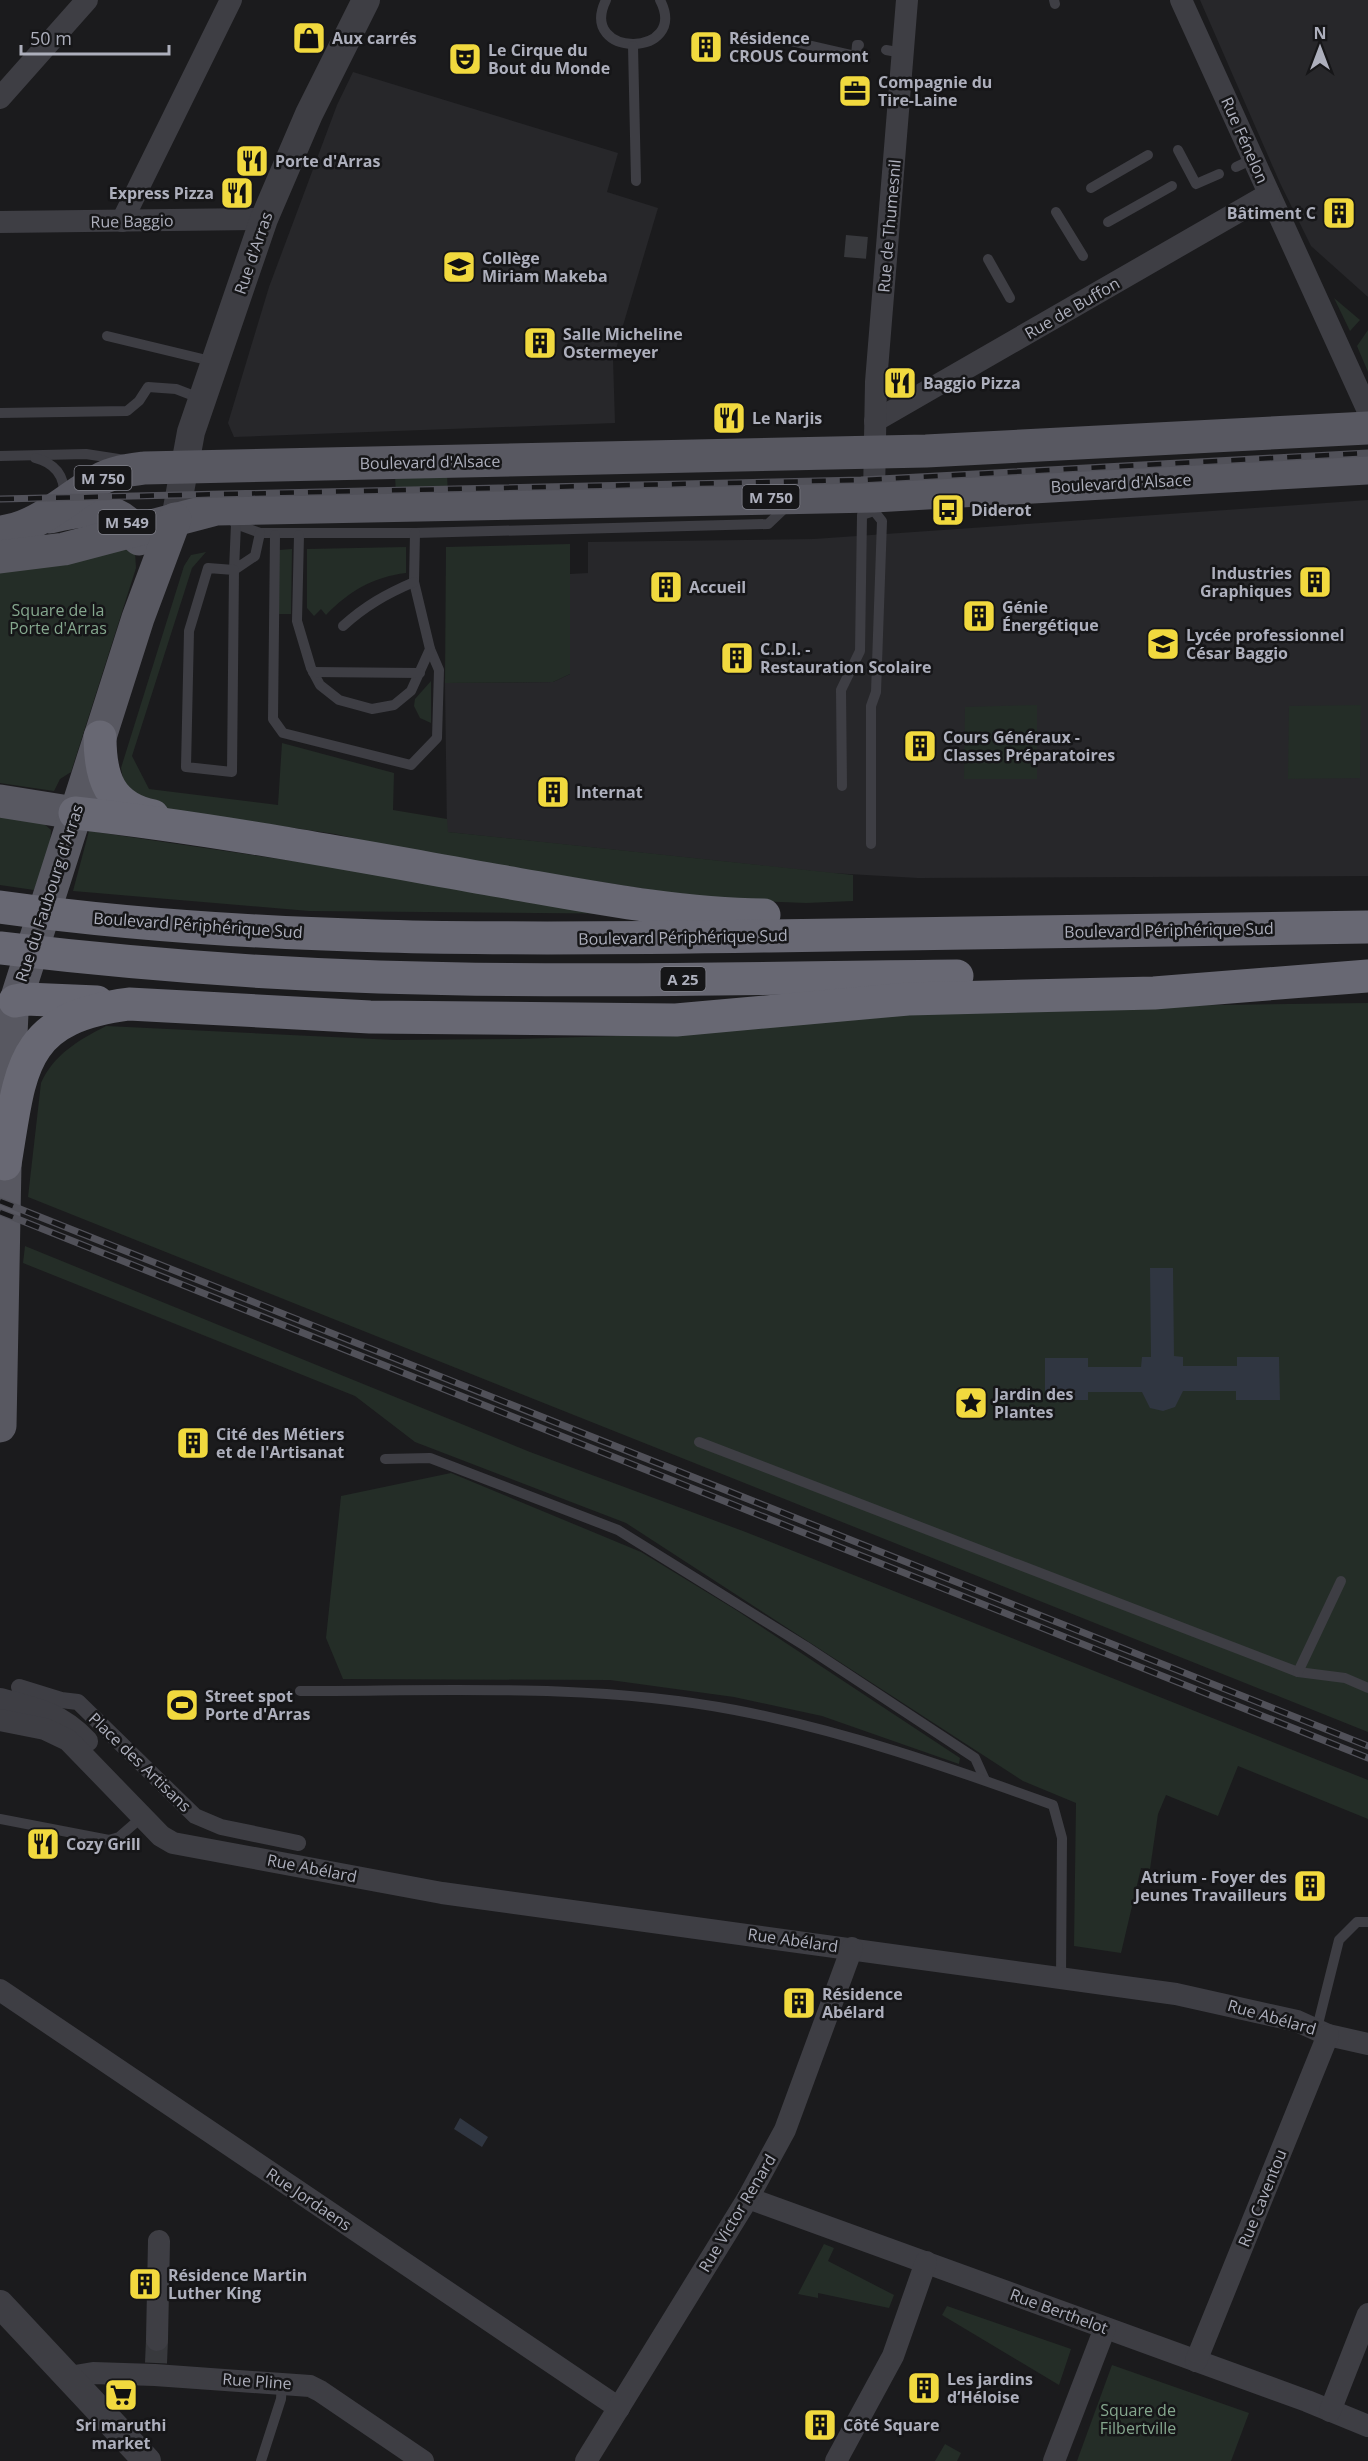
<svg xmlns="http://www.w3.org/2000/svg" width="1368" height="2461" viewBox="0 0 1368 2461" font-family="'Open Sans',sans-serif">
<style>
.built{fill:#27272a}
.green{fill:#242d27}
.water{fill:#303641}
.lines{fill:none;stroke-linecap:round;stroke-linejoin:round}
.minor-tunnel{stroke:#38393d;stroke-width:22;stroke-dasharray:22 11;stroke-linecap:butt}
.service{stroke:#3e3e44;stroke-width:10}
.pedestrian{stroke:#3e3e44;stroke-width:16}
.minor{stroke:#3e3e44;stroke-width:22}
.tertiary{stroke:#3e3e44;stroke-width:28}
.primary{stroke:#585861;stroke-width:33}
.motorway{stroke:#686873;stroke-width:33}
.rail-casing{stroke:#515159;stroke-width:7}
.rail{stroke:#161618;stroke-width:4.5;stroke-dasharray:14;stroke-linecap:butt}
.labels{text-anchor:middle;dominant-baseline:central;stroke-width:5;stroke-linejoin:round;paint-order:stroke}
.shield{fill:#161618;stroke:#80818b;stroke-width:1.5}
.shield-label{font-size:15px;font-weight:bold;fill:#adafbc}
.poi-label{font-size:16px;font-weight:bold;fill:#adafbc;stroke:#161618;text-anchor:start}
.street-label{font-size:16px;fill:#adafbc;stroke:#161618}
.park-label{font-size:16px;fill:#85a78e;stroke:#161618}
</style>
<rect width="100%" height="100%" fill="#1b1b1d"/>
<g class="built">
<path d="M 1200,0 L 1368,0 L 1368,297 L 1311,246 L 1280,183 Z"/>
<path d="M 353,72 L 618,153 L 607,192 L 658,208 L 613,359 L 615,423 L 234,437 L 228,423 L 269,287 L 337,105 Z"/>
<path d="M 1368,500 L 1368,876 L 918,878 L 831,873 L 447,832 L 445,683 L 553,682 L 570,674 L 570,574 L 588,573 L 588,542 L 814,539 Z"/>
</g>
<g class="green">
<path d="M 1334,298 L 1360,320 L 1350,331 Z"/>
<path d="M 1368,330 L 1368,372 L 1357,346 Z"/>
<path d="M 447,474 L 448,496 L 396,496 L 395,475 Z"/>
<path d="M 119,544 L 135,552 L 136,568 L 71,772 L 60,779 L 54,791 L 0,783 L 0,566 Z"/>
<path d="M 570,544 L 570,674 L 553,682 L 445,683 L 446,547 Z"/>
<path d="M 406,547 L 406,573 C 373,577 349,591 326,615 L 321,609 L 314,616 L 307,608 L 307,549 Z"/>
<path d="M 292,549 L 291,614 L 279,614 L 279,550 Z"/>
<path d="M 206,552 L 192,568 L 132,756 L 149,789 L 278,805 L 282,743 L 394,773 L 393,810 L 447,819 L 448,832 L 853,875 L 853,901 L 806,903 L 709,899 L 423,854 L 335,834 L 167,809 L 131,793 L 123,778 L 121,768 L 184,566 L 191,555 Z"/>
<path d="M 431,681 L 431,723 L 420,718 L 414,706 L 415,699 Z"/>
<path d="M 1037,705 L 1037,779 L 964,779 L 965,707 Z"/>
<path d="M 1361,705 L 1360,778 L 1288,779 L 1289,706 Z"/>
<path d="M 0,815 L 42,822 L 51,830 L 50,846 L 34,890 L 0,885 Z"/>
<path d="M 89,831 L 652,914 L 309,911 L 73,891 Z"/>
<path d="M 1368,1003 L 1368,1732 L 28,1197 L 41,1083 C 54,1054 79,1040 106,1026 L 395,1040 L 518,1039 L 648,1035 L 936,1009 Z"/>
<path d="M 25,1246 L 530,1452 L 743,1531 L 1368,1780 L 1368,1819 L 1238,1766 L 1218,1816 L 1166,1795 L 1158,1814 L 1150,1869 L 1141,1868 L 1121,1953 L 1074,1946 L 1076,1803 L 1023,1781 L 626,1523 L 415,1442 L 355,1396 L 23,1263 Z"/>
<path d="M 451,1473 L 641,1552 L 736,1610 L 960,1758 L 959,1764 L 822,1716 L 734,1697 L 610,1680 L 343,1679 L 326,1638 L 341,1496 Z"/>
<path d="M 824,2244 L 834,2248 L 828,2261 L 894,2295 L 889,2308 L 818,2293 L 818,2298 L 798,2294 Z"/>
<path d="M 947,2306 L 1071,2349 L 1059,2385 L 942,2315 Z"/>
<path d="M 1112,2365 L 1249,2413 L 1231,2461 L 1077,2461 Z"/>
<path d="M 945,2444 L 961,2453 L 957,2461 L 935,2461 Z"/>
</g>
<g class="water">
<path d="M 1150,1268 L 1173,1268 L 1174,1356 L 1183,1357 L 1183,1366 L 1237,1366 L 1237,1357 L 1279,1357 L 1280,1400 L 1236,1400 L 1236,1391 L 1183,1391 L 1175,1407 L 1163,1411 L 1150,1408 L 1142,1392 L 1088,1392 L 1088,1400 L 1045,1400 L 1045,1358 L 1088,1358 L 1088,1367 L 1141,1367 L 1142,1357 L 1151,1357 Z"/>
<path d="M 460,2118 L 488,2137 L 482,2147 L 454,2129 Z"/>
</g>
<g class="lines">
<g class="minor-tunnel">
<path d="M 845,246 L 868,248"/>
<path d="M 156,2363 L 157,2340"/>
</g>
<g class="service">
<path d="M 606,0 C 577,59 690,58 660,0"/>
<path d="M 1054,0 L 1055,4"/>
<path d="M 773,37 L 856,56 L 857,45 L 859,45"/>
<path d="M 633,46 L 636,181"/>
<path d="M 886,50 L 903,53"/>
<path d="M 1178,150 L 1196,184 L 1219,174"/>
<path d="M 1236,167 L 1253,159"/>
<path d="M 1091,188 L 1148,155"/>
<path d="M 1056,212 L 1083,256"/>
<path d="M 1108,222 L 1172,186"/>
<path d="M 988,259 L 1010,298"/>
<path d="M 107,336 L 215,362"/>
<path d="M 0,413 L 127,411 L 139,401 L 148,387 L 176,389 L 202,399"/>
<path d="M 0,456 L 86,454 L 125,460"/>
<path d="M 35,458 C 55,463 65,476 64,496"/>
<path d="M 228,516 L 236,524 L 260,533 L 415,533 L 768,524 L 788,505"/>
<path d="M 236,524 L 234,570 L 255,556 L 260,533"/>
<path d="M 275,535 L 273,719 L 283,733 L 411,765 L 437,738 L 439,670 L 430,649"/>
<path d="M 299,535 L 297,621 L 311,668 L 320,685 L 339,700 L 372,709 L 394,705 L 411,691 L 430,649 L 414,582 L 415,533"/>
<path d="M 208,568 L 234,570 L 232,772 L 186,767 L 189,631 Z"/>
<path d="M 343,626 C 365,606 386,594 414,582"/>
<path d="M 313,672 L 420,673"/>
<path d="M 842,786 L 841,690 L 860,651 L 862,515 L 874,511"/>
<path d="M 871,844 L 871,706 L 876,692 L 882,521 L 874,511 L 874,499"/>
<path d="M 699,1442 L 1298,1672 L 1345,1678 L 1368,1688"/>
<path d="M 385,1459 L 430,1458 L 618,1530 L 805,1646 L 975,1758 L 985,1780"/>
<path d="M 1298,1672 L 1341,1581"/>
<path d="M 300,1691 C 444,1691 592,1683 735,1710 C 845,1731 948,1767 1053,1805 L 1062,1838 L 1061,1977"/>
<path d="M 0,1819 L 109,1840 L 119,1837 L 142,1817"/>
<path d="M 1317,2028 L 1339,1940 L 1357,1922 L 1368,1922"/>
<path d="M 261,2461 L 281,2399 L 282,2383"/>
</g>
<path class="pedestrian" d="M 19,1687 L 61,1700 L 78,1702 L 195,1816 L 221,1827 L 298,1843"/>
<g class="minor">
<path d="M 1181,0 L 1368,411"/>
<path d="M 0,98 L 87,0"/>
<path d="M 122,221 L 231,0"/>
<path d="M 0,222 L 264,219"/>
<path d="M 875,421 L 1269,194"/>
<path d="M 874,496 L 876,382 L 907,0"/>
<path d="M 0,1699 C 36,1708 61,1713 87,1741"/>
<path d="M 0,1720 L 45,1729 L 68,1740 L 161,1836 L 173,1843 L 442,1893 L 1176,1994 L 1297,2021 L 1328,2035 L 1368,2044"/>
<path d="M 0,1990 L 619,2408"/>
<path d="M 748,2198 L 1307,2401 L 1368,2426"/>
<path d="M 157,2340 L 159,2241"/>
<path d="M 1196,2361 L 1328,2035"/>
<path d="M 69,2377 L 93,2373 L 155,2375 L 310,2386 L 320,2391 L 423,2461"/>
<path d="M 1330,2411 L 1368,2314"/>
<path d="M 586,2461 L 748,2198 L 785,2130 L 852,1948"/>
<path d="M 836,2461 L 893,2356 L 926,2262"/>
<path d="M 1054,2461 L 1105,2328"/>
</g>
<g class="tertiary">
<path d="M 175,519 L 191,432 L 264,219 L 309,114 L 366,0"/>
<path d="M 0,2304 L 147,2461"/>
</g>
<g class="primary">
<path d="M 50,517 C 82,509 122,502 139,539"/>
<path d="M 0,532 C 39,528 66,498 99,480 C 113,472 129,470 144,468 L 926,451 L 1368,428"/>
<path d="M 0,557 L 64,549 L 216,509 L 874,496 L 1368,468"/>
<path d="M 0,801 L 75,813"/>
<path d="M 0,1426 L 5,1164 L 12,1013 L 138,618 L 175,519"/>
</g>
<g class="motorway">
<path d="M 100,737 C 100,777 109,807 153,816"/>
<path d="M 75,813 C 217,829 358,856 500,881 C 587,896 675,914 764,915"/>
<path d="M 0,907 C 254,942 513,940 769,936 C 969,933 1168,930 1368,927"/>
<path d="M 0,948 C 126,963 252,973 379,977 C 572,983 764,978 957,976"/>
<path d="M 15,1001 L 26,999 L 97,1002"/>
<path d="M 5,1164 C 21,1070 18,1018 129,1004 L 370,1017 L 676,1020 L 908,999 L 1154,993 L 1368,976"/>
</g>
<defs>
<g id="rail">
<path d="M 0,499 L 861,480 L 1368,453"/>
<path d="M 0,1201 L 1368,1746"/>
<path d="M 0,1212 L 1368,1758"/>
</g>
</defs>
<use href="#rail" class="rail-casing"/>
<use href="#rail" class="rail"/>
</g>
<defs>
<symbol id="shop-square" viewBox="-11 -11 22 22"><rect x="-9" y="-9" width="18" height="18" rx="4" fill="#f1d93e" stroke="#161618"/><path d="M-5-2.5h2.3a2.7 3.5 0 0 1 5.4 0H5L5.5 6h-11ZM-1.5-2.5h3a1.5 2.3 0 0 0-3 0Z" fill="#111"/></symbol>
<symbol id="building-square" viewBox="-11 -11 22 22"><rect x="-9" y="-9" width="18" height="18" rx="4" fill="#f1d93e" stroke="#161618"/><path d="M-4-6H4V6H1V3H-1V6H-4ZM-2.5-4.3h1.7v1.8h-1.7ZM.8-4.3h1.7v1.8H.8ZM-2.5-1h1.7V.8h-1.7ZM.8-1h1.7V.8H.8Z" fill="#111"/></symbol>
<symbol id="theatre-square" viewBox="-11 -11 22 22"><rect x="-9" y="-9" width="18" height="18" rx="4" fill="#f1d93e" stroke="#161618"/><path d="M-5-5.5Q0-4 5-5.5V0Q5 5 0 6Q-5 5-5 0ZM-3.3-2.5H-1v1.5H-3.3ZM1-2.5H3.3v1.5H1ZM-2.8 1Q0 5.5 2.8 1Z" fill="#111"/></symbol>
<symbol id="office-square" viewBox="-11 -11 22 22"><rect x="-9" y="-9" width="18" height="18" rx="4" fill="#f1d93e" stroke="#161618"/><path d="M-6-3h4V-5.5h4V-3h4V5H-6ZM-1-4.5V-3h2v-1.5ZM-6 0V1H6V0Z" fill="#111"/></symbol>
<symbol id="restaurant-square" viewBox="-11 -11 22 22"><rect x="-9" y="-9" width="18" height="18" rx="4" fill="#f1d93e" stroke="#161618"/><path d="M-5-6h1v4h1v-4h1v4h1v-4h1v5L-1.5 .5V6h-2V.5L-5-1ZM5-6V6H3V1.5H1.5Q1.5-4 5-6Z" fill="#111"/></symbol>
<symbol id="school-square" viewBox="-11 -11 22 22"><rect x="-9" y="-9" width="18" height="18" rx="4" fill="#f1d93e" stroke="#161618"/><path d="M0-5L7-2L0 1L-7-2ZM-4 1L0 2.5L4 1V4Q0 6-4 4Z" fill="#111"/></symbol>
<symbol id="bus-square" viewBox="-11 -11 22 22"><rect x="-9" y="-9" width="18" height="18" rx="4" fill="#f1d93e" stroke="#161618"/><path d="M-5-6H5V4H4V6H2V4H-2V6H-4V4H-5ZM-3.5-4V0h7V-4ZM-3.5 1.2v1.5H-2V1.2ZM2 1.2v1.5H3.5V1.2Z" fill="#111"/></symbol>
<symbol id="sight-square" viewBox="-11 -11 22 22"><rect x="-9" y="-9" width="18" height="18" rx="4" fill="#f1d93e" stroke="#161618"/><path d="M0-6L1.8-2.2L6-1.7L2.9 1.2L3.7 5.4L0 3.3L-3.7 5.4L-2.9 1.2L-6-1.7L-1.8-2.2Z" fill="#111"/></symbol>
<symbol id="stadium-square" viewBox="-11 -11 22 22"><rect x="-9" y="-9" width="18" height="18" rx="4" fill="#f1d93e" stroke="#161618"/><path d="M0-5a6.5 5 0 1 0 0 10a6.5 5 0 1 0 0-10ZM-3.5-1.8h7v3.6h-7Z" fill="#111"/></symbol>
<symbol id="supermarket-square" viewBox="-11 -11 22 22"><rect x="-9" y="-9" width="18" height="18" rx="4" fill="#f1d93e" stroke="#161618"/><path d="M-6-5.5h2.5l.6 2H6L4.5 2H-2.5L-4.4-4H-6ZM-1.5 3.2a1.3 1.3 0 1 0 .1 0ZM3 3.2a1.3 1.3 0 1 0 .1 0Z" fill="#111"/></symbol>
</defs>
<g fill-rule="evenodd">
<use href="#shop-square" x="290" y="19" width="38" height="38"/>
<use href="#building-square" x="687" y="28" width="38" height="38"/>
<use href="#theatre-square" x="446" y="40" width="38" height="38"/>
<use href="#office-square" x="836" y="72" width="38" height="38"/>
<use href="#restaurant-square" x="233" y="142" width="38" height="38"/>
<use href="#restaurant-square" x="218" y="174" width="38" height="38"/>
<use href="#building-square" x="1320" y="194" width="38" height="38"/>
<use href="#school-square" x="440" y="248" width="38" height="38"/>
<use href="#building-square" x="521" y="324" width="38" height="38"/>
<use href="#restaurant-square" x="881" y="364" width="38" height="38"/>
<use href="#restaurant-square" x="710" y="399" width="38" height="38"/>
<use href="#bus-square" x="929" y="491" width="38" height="38"/>
<use href="#building-square" x="1296" y="563" width="38" height="38"/>
<use href="#building-square" x="647" y="568" width="38" height="38"/>
<use href="#building-square" x="960" y="597" width="38" height="38"/>
<use href="#school-square" x="1144" y="625" width="38" height="38"/>
<use href="#building-square" x="718" y="639" width="38" height="38"/>
<use href="#building-square" x="901" y="727" width="38" height="38"/>
<use href="#building-square" x="534" y="773" width="38" height="38"/>
<use href="#sight-square" x="952" y="1384" width="38" height="38"/>
<use href="#building-square" x="174" y="1424" width="38" height="38"/>
<use href="#stadium-square" x="163" y="1686" width="38" height="38"/>
<use href="#restaurant-square" x="24" y="1825" width="38" height="38"/>
<use href="#building-square" x="1291" y="1867" width="38" height="38"/>
<use href="#building-square" x="780" y="1984" width="38" height="38"/>
<use href="#building-square" x="126" y="2265" width="38" height="38"/>
<use href="#building-square" x="905" y="2369" width="38" height="38"/>
<use href="#supermarket-square" x="102" y="2376" width="38" height="38"/>
<use href="#building-square" x="801" y="2406" width="38" height="38"/>
</g>
<g class="labels">
<g class="shield">
<rect x="74.5" y="466" width="57" height="24" rx="4.5"/>
<rect x="742.5" y="485" width="57" height="24" rx="4.5"/>
<rect x="98.5" y="510" width="57" height="24" rx="4.5"/>
<rect x="660.5" y="967" width="45" height="24" rx="4.5"/>
</g>
<g class="shield-label">
<text x="103" y="478">M 750</text>
<text x="771" y="497">M 750</text>
<text x="127" y="522">M 549</text>
<text x="683" y="979">A 25</text>
</g>
<g class="poi-label">
<text x="332" y="38">Aux carrés</text>
<text x="729" y="38">Résidence<tspan x="729" dy="18">CROUS Courmont</tspan></text>
<text x="488" y="50">Le Cirque du<tspan x="488" dy="18">Bout du Monde</tspan></text>
<text x="878" y="82">Compagnie du<tspan x="878" dy="18">Tire-Laine</tspan></text>
<text x="275" y="161">Porte d'Arras</text>
<text x="214" y="193" text-anchor="end">Express Pizza</text>
<text x="1316" y="213" text-anchor="end">Bâtiment C</text>
<text x="482" y="258">Collège<tspan x="482" dy="18">Miriam Makeba</tspan></text>
<text x="563" y="334">Salle Micheline<tspan x="563" dy="18">Ostermeyer</tspan></text>
<text x="923" y="383">Baggio Pizza</text>
<text x="752" y="418">Le Narjis</text>
<text x="971" y="510">Diderot</text>
<text x="1292" y="573" text-anchor="end">Industries<tspan x="1292" dy="18">Graphiques</tspan></text>
<text x="689" y="587">Accueil</text>
<text x="1002" y="607">Génie<tspan x="1002" dy="18">Énergétique</tspan></text>
<text x="1186" y="635">Lycée professionnel<tspan x="1186" dy="18">César Baggio</tspan></text>
<text x="760" y="649">C.D.I. -<tspan x="760" dy="18">Restauration Scolaire</tspan></text>
<text x="943" y="737">Cours Généraux -<tspan x="943" dy="18">Classes Préparatoires</tspan></text>
<text x="576" y="792">Internat</text>
<text x="994" y="1394">Jardin des<tspan x="994" dy="18">Plantes</tspan></text>
<text x="216" y="1434">Cité des Métiers<tspan x="216" dy="18">et de l'Artisanat</tspan></text>
<text x="205" y="1696">Street spot<tspan x="205" dy="18">Porte d'Arras</tspan></text>
<text x="66" y="1844">Cozy Grill</text>
<text x="1287" y="1877" text-anchor="end">Atrium - Foyer des<tspan x="1287" dy="18">Jeunes Travailleurs</tspan></text>
<text x="822" y="1994">Résidence<tspan x="822" dy="18">Abélard</tspan></text>
<text x="168" y="2275">Résidence Martin<tspan x="168" dy="18">Luther King</tspan></text>
<text x="947" y="2379">Les jardins<tspan x="947" dy="18">d’Héloise</tspan></text>
<text x="121" y="2425" text-anchor="middle">Sri maruthi<tspan x="121" dy="18">market</tspan></text>
<text x="843" y="2425">Côté Square</text>
</g>
<g class="street-label">
<text transform="translate(1245 140) rotate(66)">Rue Fénelon</text>
<text transform="translate(132 221) rotate(-1)">Rue Baggio</text>
<text transform="translate(889 226) rotate(-85)">Rue de Thumesnil</text>
<text transform="translate(253 253) rotate(-71)">Rue d'Arras</text>
<text transform="translate(1072 308) rotate(-30)">Rue de Buffon</text>
<text transform="translate(430 462) rotate(-1)">Boulevard d'Alsace</text>
<text transform="translate(1121 483) rotate(-3)">Boulevard d'Alsace</text>
<text transform="translate(49 893) rotate(-72)">Rue du Faubourg d'Arras</text>
<text transform="translate(198 925) rotate(4)">Boulevard Périphérique Sud</text>
<text transform="translate(1169 930) rotate(-1)">Boulevard Périphérique Sud</text>
<text transform="translate(683 937) rotate(-1)">Boulevard Périphérique Sud</text>
<text transform="translate(140 1762) rotate(44)">Place des Artisans</text>
<text transform="translate(312 1868) rotate(11)">Rue Abélard</text>
<text transform="translate(793 1940) rotate(8)">Rue Abélard</text>
<text transform="translate(1272 2017) rotate(16)">Rue Abélard</text>
<text transform="translate(1262 2198) rotate(-68)">Rue Caventou</text>
<text transform="translate(309 2199) rotate(34)">Rue Jordaens</text>
<text transform="translate(737 2213) rotate(-59)">Rue Victor Renard</text>
<text transform="translate(1059 2311) rotate(20)">Rue Berthelot</text>
<text transform="translate(257 2381) rotate(4)">Rue Pline</text>
</g>
<g class="park-label">
<text x="58" y="610">Square de la<tspan x="58" dy="18">Porte d'Arras</tspan></text>
<text x="1138" y="2410">Square de<tspan x="1138" dy="18">Filbertville</tspan></text>
</g>
</g>
<g transform="translate(1320 48)" stroke="#161618" stroke-width="4.5" paint-order="stroke">
<path d="M0-4.5L10 22L0 15L-10 22Z" fill="#adafbc"/>
<text y="-9" font-size="16" font-weight="bold" text-anchor="middle" fill="#adafbc">N</text>
</g>
<path d="M21 45v9h148v-9" fill="none" stroke="#adafbc" stroke-width="3"/>
<text x="30" y="45" font-size="18" fill="#adafbc" stroke="#161618" stroke-width="4.5" paint-order="stroke">50 m</text>
</svg>
